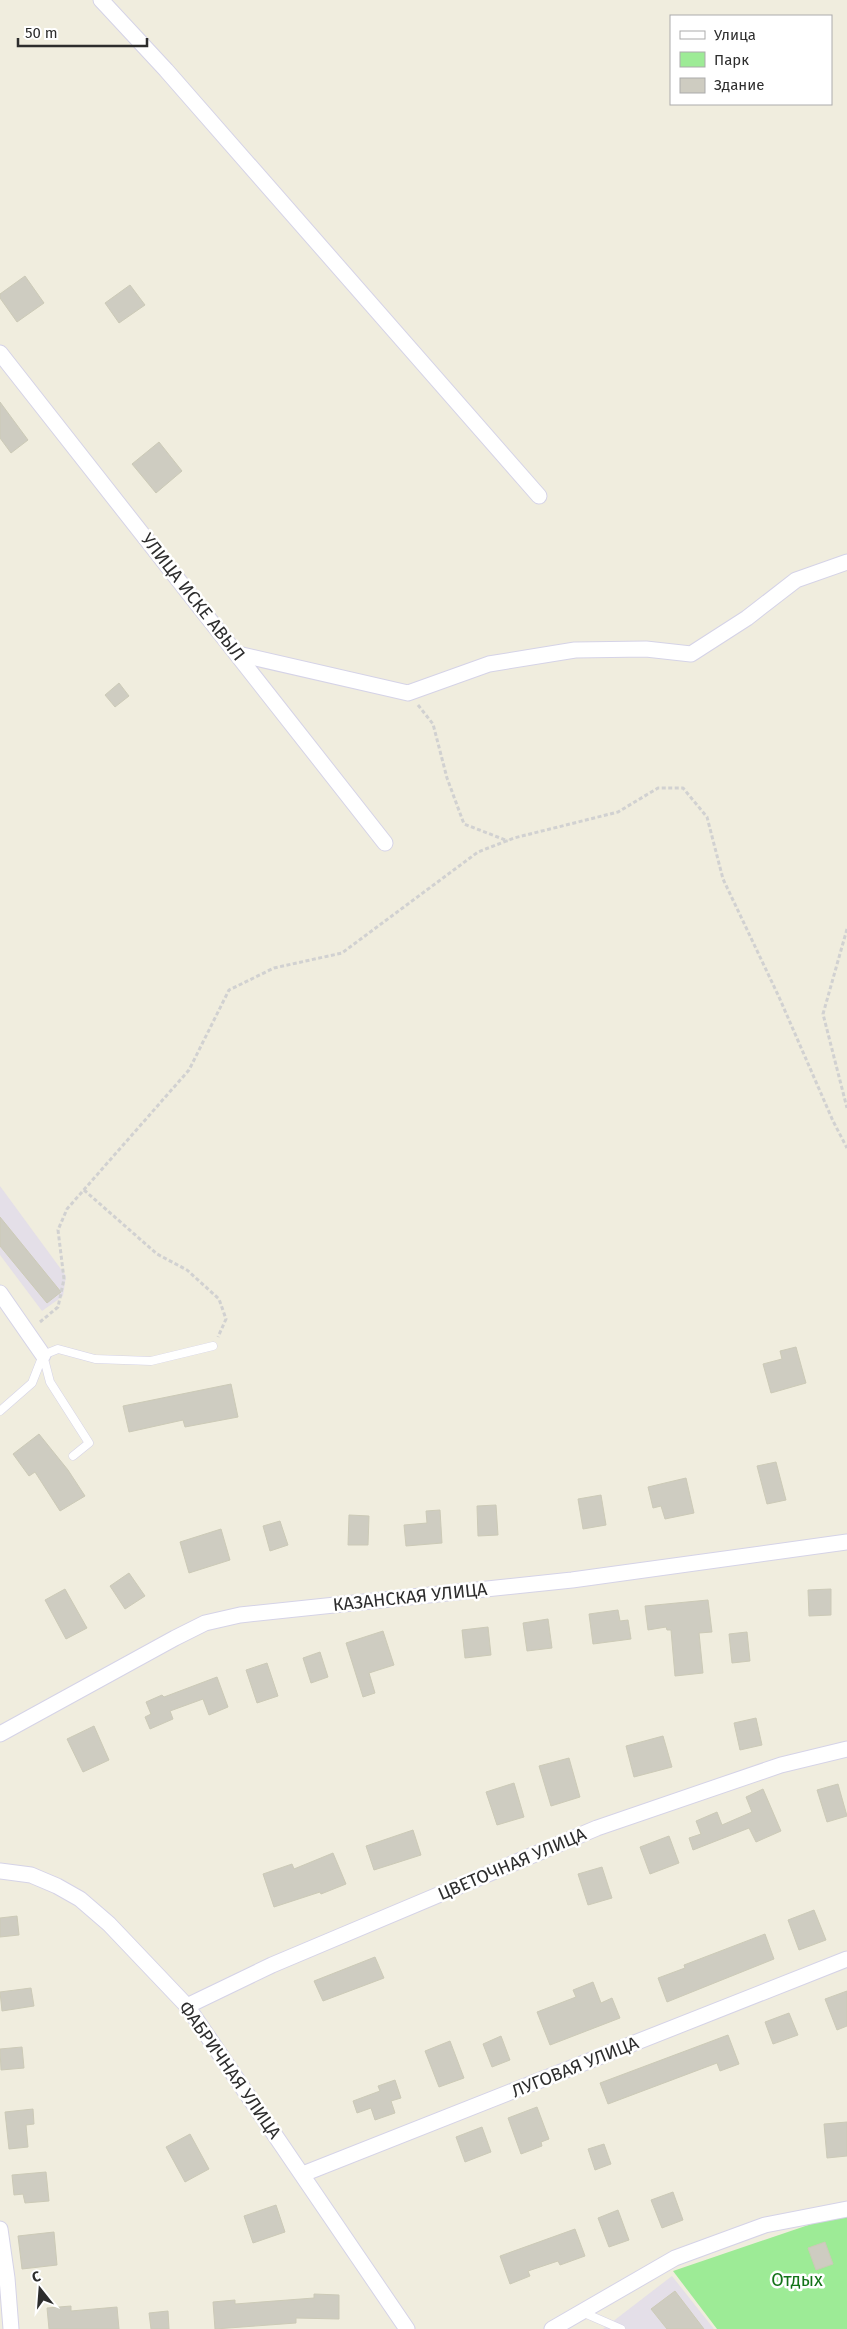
<svg xmlns="http://www.w3.org/2000/svg" width="847" height="2329" viewBox="0 0 847 2329" font-family="'Fira Sans',sans-serif">
<style>
.industrial{fill:#e4dfe8}
.green{fill:#9deb96}
.building{fill:#ceccc1;stroke:#cccab7}
.lines{fill:none;stroke-linecap:round;stroke-linejoin:round}
.lane-casing{stroke:#d5d3e7;stroke-width:9}
.street-casing{stroke:#d5d3e7;stroke-width:17}
.path{stroke:#d1d1d1;stroke-width:3;stroke-dasharray:4 2.5;stroke-linecap:butt}
.lane{stroke:#fff;stroke-width:8}
.street{stroke:#fff;stroke-width:15}
.labels{text-anchor:middle;dominant-baseline:central;stroke-width:5;stroke-linejoin:round;paint-order:stroke}
.street-label{font-size:18px;fill:#2d2d2d;stroke:#fff}
.park-label{font-size:18px;fill:#137318;stroke:#fff}
</style>
<rect width="100%" height="100%" fill="#f0edde"/>
<g class="industrial">
<path d="M 0,1186 L 66,1276 L 63,1296 L 42,1311 L 0,1255 Z"/>
<path d="M 672,2276 L 714,2329 L 603,2329 Z"/>
</g>
<path class="green" d="M 835,2216 L 847,2217 L 847,2329 L 717,2329 L 673,2271 Z"/>
<g class="building">
<path d="M 25,276 L 44,303 L 17,322 L 0,298 L 0,294 Z"/>
<path d="M 130,285 L 145,305 L 119,323 L 105,303 Z"/>
<path d="M 0,402 L 28,440 L 11,453 L 0,438 Z"/>
<path d="M 159,442 L 182,471 L 156,493 L 132,464 Z"/>
<path d="M 119,683 L 129,696 L 115,707 L 105,695 Z"/>
<path d="M 0,1217 L 61,1292 L 47,1303 L 0,1246 Z"/>
<path d="M 796,1347 L 806,1383 L 771,1393 L 763,1364 L 782,1359 L 780,1351 Z"/>
<path d="M 231,1384 L 238,1417 L 185,1427 L 183,1420 L 129,1432 L 123,1406 Z"/>
<path d="M 39,1434 L 68,1470 L 85,1496 L 60,1511 L 35,1472 L 29,1476 L 13,1454 Z"/>
<path d="M 776,1462 L 786,1500 L 767,1504 L 757,1466 Z"/>
<path d="M 686,1478 L 694,1513 L 665,1519 L 661,1506 L 653,1508 L 648,1487 Z"/>
<path d="M 601,1495 L 606,1525 L 583,1529 L 578,1499 Z"/>
<path d="M 496,1505 L 498,1535 L 478,1536 L 477,1506 Z"/>
<path d="M 440,1510 L 442,1543 L 406,1546 L 404,1525 L 427,1523 L 426,1511 Z"/>
<path d="M 349,1515 L 369,1516 L 368,1545 L 348,1545 Z"/>
<path d="M 280,1521 L 288,1545 L 270,1551 L 263,1526 Z"/>
<path d="M 221,1529 L 230,1560 L 189,1573 L 180,1542 Z"/>
<path d="M 129,1573 L 145,1596 L 125,1609 L 110,1586 Z"/>
<path d="M 65,1589 L 87,1628 L 66,1639 L 45,1600 Z"/>
<path d="M 831,1589 L 831,1615 L 809,1616 L 808,1590 Z"/>
<path d="M 708,1600 L 712,1632 L 699,1633 L 703,1673 L 675,1676 L 671,1630 L 667,1630 L 666,1627 L 648,1630 L 645,1606 Z"/>
<path d="M 618,1610 L 620,1621 L 628,1620 L 631,1639 L 593,1644 L 589,1614 Z"/>
<path d="M 548,1619 L 552,1648 L 527,1651 L 523,1623 Z"/>
<path d="M 488,1627 L 491,1655 L 465,1658 L 462,1630 Z"/>
<path d="M 383,1631 L 394,1665 L 369,1673 L 375,1693 L 363,1697 L 346,1643 Z"/>
<path d="M 747,1632 L 750,1661 L 732,1663 L 729,1634 Z"/>
<path d="M 320,1652 L 328,1677 L 311,1683 L 303,1658 Z"/>
<path d="M 267,1663 L 278,1696 L 257,1703 L 246,1670 Z"/>
<path d="M 217,1677 L 228,1707 L 209,1715 L 203,1699 L 170,1711 L 173,1719 L 150,1729 L 145,1717 L 151,1714 L 146,1702 L 162,1695 L 164,1697 Z"/>
<path d="M 756,1718 L 762,1745 L 740,1750 L 734,1723 Z"/>
<path d="M 94,1726 L 109,1760 L 83,1772 L 67,1739 Z"/>
<path d="M 663,1736 L 672,1767 L 634,1777 L 626,1746 Z"/>
<path d="M 569,1758 L 580,1797 L 551,1806 L 539,1766 Z"/>
<path d="M 514,1783 L 524,1817 L 497,1825 L 486,1792 Z"/>
<path d="M 838,1784 L 847,1816 L 827,1822 L 817,1790 Z"/>
<path d="M 763,1789 L 781,1831 L 756,1842 L 749,1828 L 693,1850 L 689,1838 L 701,1834 L 696,1821 L 717,1812 L 722,1825 L 752,1812 L 746,1797 Z"/>
<path d="M 413,1830 L 421,1855 L 374,1870 L 366,1846 Z"/>
<path d="M 669,1836 L 679,1863 L 650,1874 L 640,1847 Z"/>
<path d="M 333,1853 L 346,1884 L 321,1894 L 320,1892 L 274,1907 L 263,1874 L 292,1864 L 294,1869 Z"/>
<path d="M 602,1867 L 612,1898 L 588,1905 L 578,1874 Z"/>
<path d="M 814,1910 L 826,1940 L 799,1950 L 788,1920 Z"/>
<path d="M 17,1916 L 19,1935 L 0,1937 L 0,1918 Z"/>
<path d="M 765,1934 L 774,1959 L 667,2002 L 658,1978 L 685,1968 L 684,1965 Z"/>
<path d="M 375,1957 L 384,1978 L 323,2001 L 314,1981 Z"/>
<path d="M 593,1982 L 601,2003 L 612,1998 L 620,2018 L 550,2045 L 537,2012 L 576,1997 L 573,1990 Z"/>
<path d="M 31,1988 L 34,2006 L 2,2011 L 0,1992 Z"/>
<path d="M 847,1991 L 847,2026 L 837,2030 L 825,1999 Z"/>
<path d="M 789,2013 L 798,2035 L 773,2044 L 765,2022 Z"/>
<path d="M 728,2035 L 739,2064 L 720,2071 L 717,2063 L 608,2104 L 600,2083 Z"/>
<path d="M 501,2036 L 510,2060 L 492,2067 L 483,2044 Z"/>
<path d="M 450,2041 L 464,2078 L 439,2087 L 425,2051 Z"/>
<path d="M 22,2047 L 24,2068 L 1,2070 L 0,2049 Z"/>
<path d="M 395,2080 L 401,2098 L 391,2101 L 395,2113 L 375,2120 L 371,2108 L 357,2113 L 353,2101 L 380,2091 L 378,2086 Z"/>
<path d="M 537,2107 L 549,2139 L 541,2142 L 542,2146 L 521,2154 L 508,2118 Z"/>
<path d="M 33,2109 L 34,2124 L 26,2125 L 28,2147 L 9,2149 L 5,2112 Z"/>
<path d="M 847,2122 L 847,2156 L 827,2158 L 824,2124 Z"/>
<path d="M 482,2127 L 491,2152 L 465,2162 L 456,2137 Z"/>
<path d="M 190,2134 L 209,2169 L 185,2182 L 166,2147 Z"/>
<path d="M 604,2144 L 611,2164 L 595,2170 L 588,2149 Z"/>
<path d="M 46,2172 L 49,2201 L 25,2203 L 23,2194 L 14,2195 L 12,2175 Z"/>
<path d="M 673,2192 L 683,2220 L 662,2228 L 651,2200 Z"/>
<path d="M 276,2205 L 285,2232 L 253,2243 L 244,2216 Z"/>
<path d="M 618,2210 L 629,2240 L 609,2247 L 598,2218 Z"/>
<path d="M 575,2229 L 585,2256 L 560,2265 L 558,2261 L 528,2271 L 530,2276 L 510,2284 L 500,2256 Z"/>
<path d="M 54,2232 L 57,2265 L 22,2269 L 18,2236 Z"/>
<path d="M 825,2242 L 833,2264 L 816,2270 L 808,2248 Z"/>
<path d="M 675,2291 L 704,2329 L 667,2329 L 651,2309 Z"/>
<path d="M 314,2294 L 339,2295 L 339,2319 L 296,2318 L 296,2323 L 215,2329 L 213,2302 L 235,2300 L 235,2304 L 314,2298 Z"/>
<path d="M 71,2306 L 71,2311 L 117,2307 L 119,2329 L 49,2329 L 47,2308 Z"/>
<path d="M 168,2311 L 169,2329 L 151,2329 L 149,2313 Z"/>
</g>
<g class="lines">
<defs>
<g id="lane">
<path d="M 43,1355 L 58,1349 L 95,1359 L 151,1361 L 213,1346"/>
<path d="M 0,1411 L 32,1383 L 43,1355 L 50,1382 L 89,1443 L 73,1456"/>
<path d="M 582,2312 L 621,2329"/>
</g>
<g id="street">
<path d="M 101,0 L 166,70 L 539,496"/>
<path d="M 0,353 L 385,843"/>
<path d="M 238,654 L 408,693 L 489,664 L 575,650 L 646,649 L 691,654 L 747,618 L 796,580 L 847,562"/>
<path d="M 0,1293 L 43,1355"/>
<path d="M 0,1734 L 175,1638 L 205,1623 L 240,1615 L 572,1580 L 847,1542"/>
<path d="M 0,1871 L 31,1875 L 57,1886 L 80,1899 L 109,1924 L 187,2006 L 407,2329"/>
<path d="M 187,2006 L 272,1965 L 597,1828 L 781,1765 L 847,1749"/>
<path d="M 303,2174 L 847,1959"/>
<path d="M 0,2229 L 7,2278 L 11,2329"/>
<path d="M 552,2329 L 675,2258 L 765,2225 L 847,2209"/>
</g>
</defs>
<use href="#lane" class="lane-casing"/>
<use href="#street" class="street-casing"/>
<g class="path">
<path d="M 418,705 L 433,724 L 447,778 L 464,824 L 508,841"/>
<path d="M 847,929 L 823,1014 L 847,1108"/>
<path d="M 84,1190 L 157,1254 L 187,1270 L 219,1299 L 226,1319 L 218,1337"/>
<path d="M 40,1322 L 58,1307 L 64,1279 L 58,1230 L 67,1209 L 189,1070 L 229,990 L 274,968 L 342,953 L 478,852 L 514,838 L 618,812 L 658,788 L 683,788 L 707,817 L 723,879 L 779,997 L 833,1121 L 847,1148"/>
</g>
<use href="#lane" class="lane"/>
<use href="#street" class="street"/>
</g>
<g class="labels">
<g class="street-label">
<text transform="translate(193 597) rotate(52)">УЛИЦА ИСКЕ АВЫЛ</text>
<text transform="translate(410 1597) rotate(-6)">КАЗАНСКАЯ УЛИЦА</text>
<text transform="translate(512 1864) rotate(-23)">ЦВЕТОЧНАЯ УЛИЦА</text>
<text transform="translate(575 2067) rotate(-22)">ЛУГОВАЯ УЛИЦА</text>
<text transform="translate(230 2070) rotate(55)">ФАБРИЧНАЯ УЛИЦА</text>
</g>
<g class="park-label">
<text x="797" y="2280">Отдых</text>
</g>
</g>
<rect x="670" y="15" width="162" height="90" fill="#ffffff" stroke="#ababab"/>
<rect x="680" y="31" width="25" height="8" fill="#ffffff" stroke="#ababab"/>
<text x="714" y="40" font-size="15" fill="#2d2d2d">Улица</text>
<rect x="680" y="52" width="25" height="15" fill="#9deb96" stroke="#ababab"/>
<text x="714" y="65" font-size="15" fill="#2d2d2d">Парк</text>
<rect x="680" y="78" width="25" height="15" fill="#ceccc1" stroke="#ababab"/>
<text x="714" y="90" font-size="15" fill="#2d2d2d">Здание</text>
<g transform="translate(40 2289) rotate(343)" stroke="#ffffff" stroke-width="4" paint-order="stroke">
<path d="M0-4L9 19L0 12L-9 19Z" fill="#2d2d2d"/>
<text y="-8" font-size="14" font-weight="bold" text-anchor="middle" fill="#2d2d2d">С</text>
</g>
<path d="M18 38v8h129v-8" fill="none" stroke="#2d2d2d" stroke-width="2.5"/>
<text x="25" y="38" font-size="15" fill="#2d2d2d" stroke="#ffffff" stroke-width="4" paint-order="stroke">50 m</text>
</svg>
